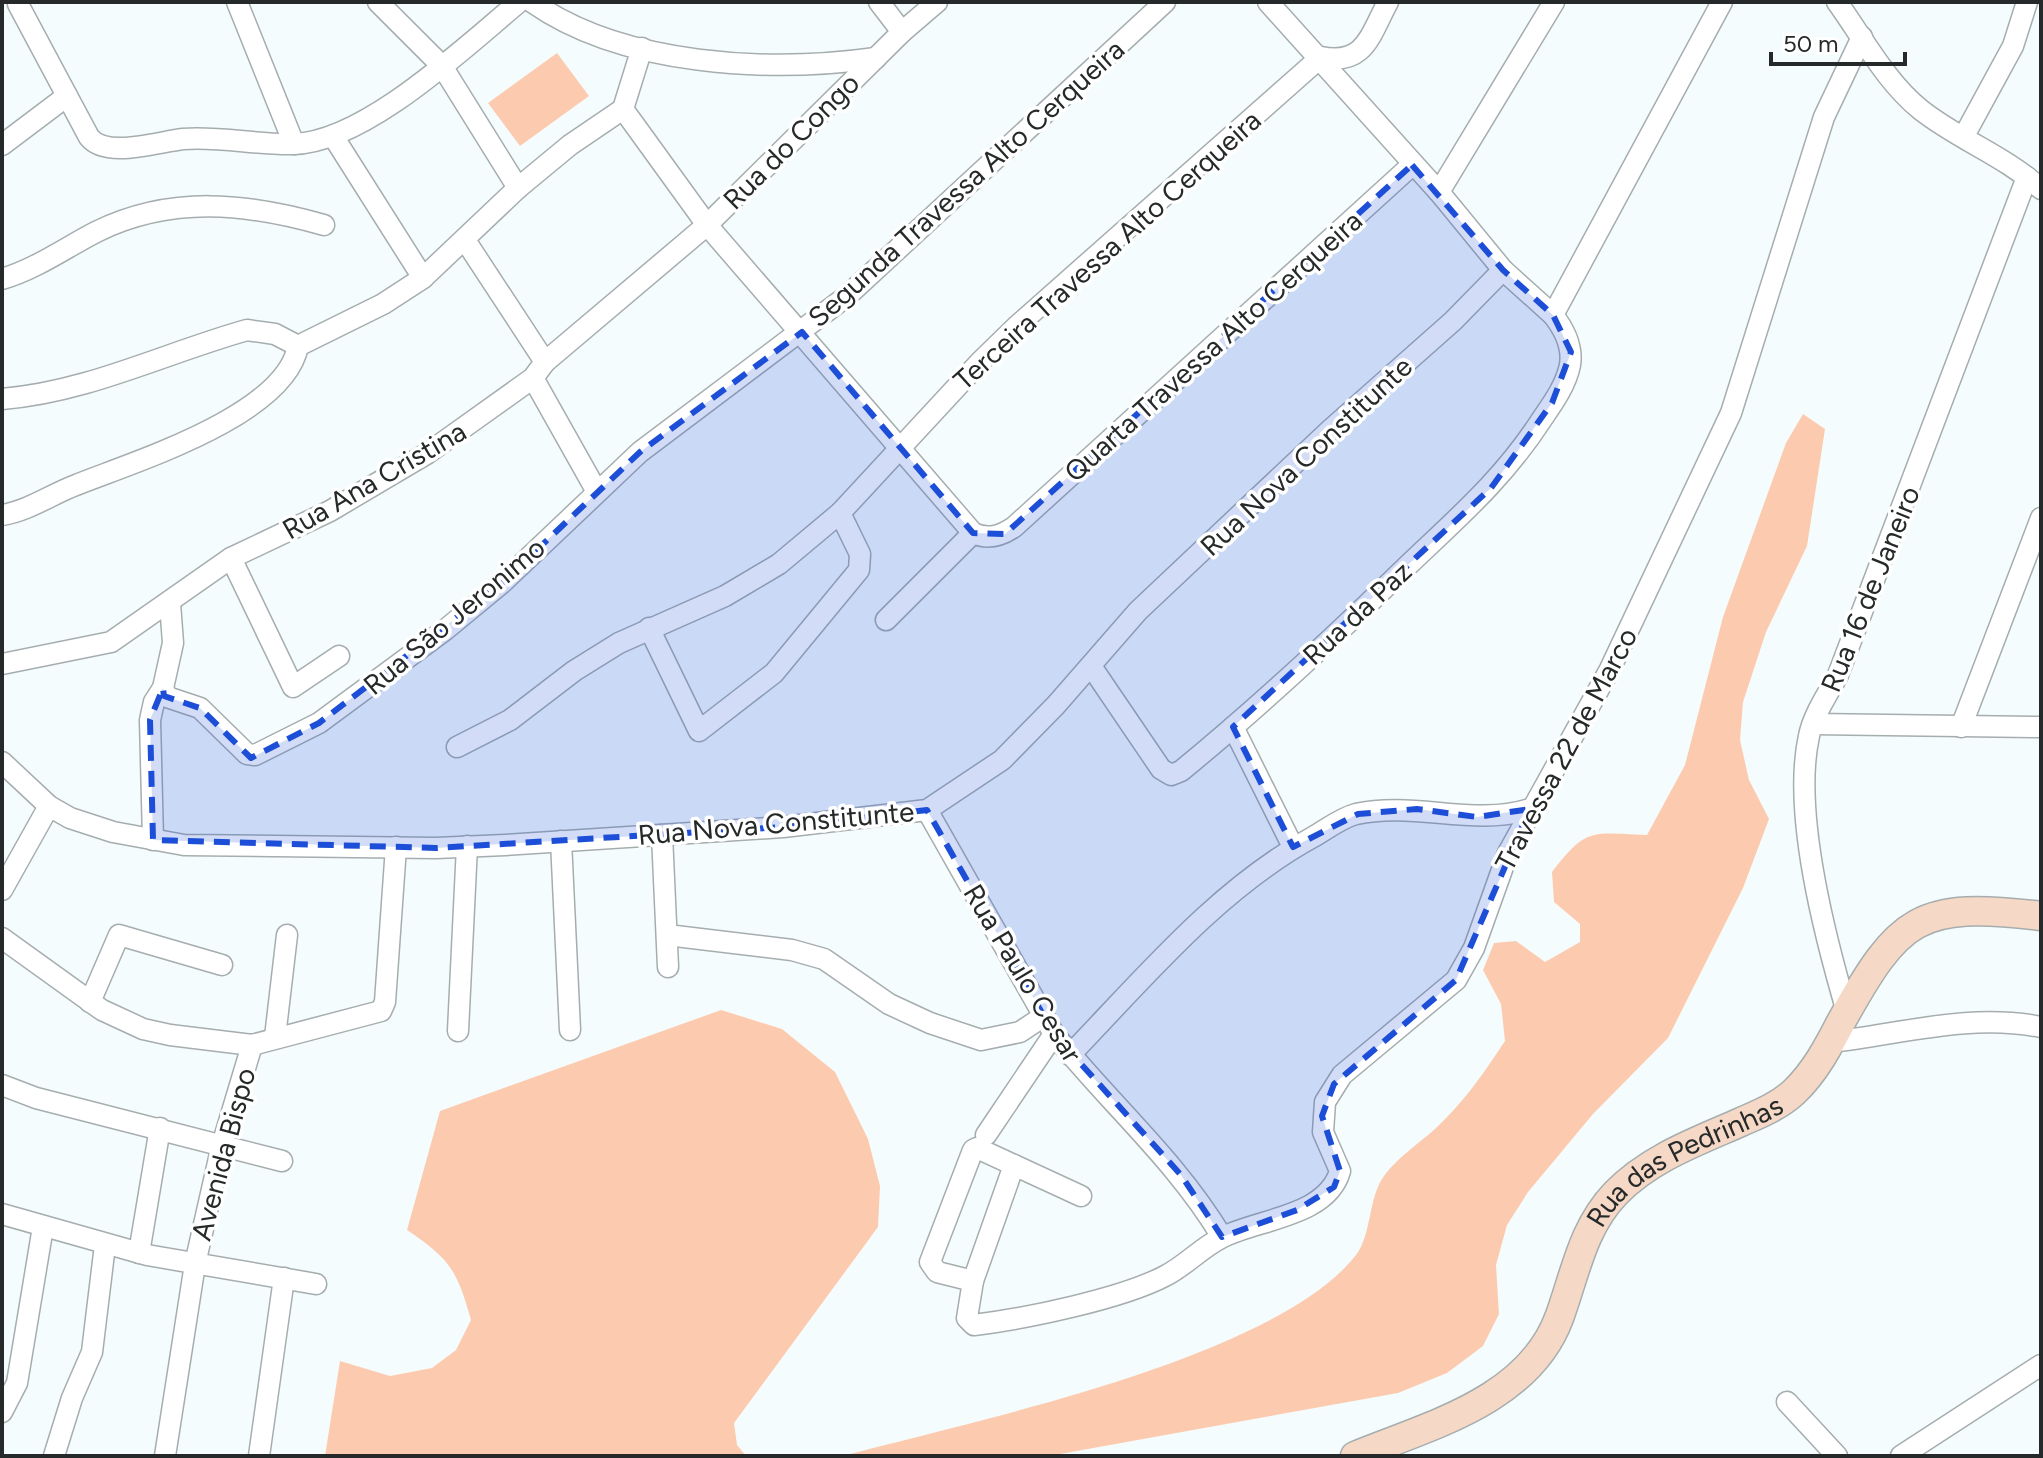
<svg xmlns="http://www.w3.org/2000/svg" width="2043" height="1458" viewBox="0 0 2043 1458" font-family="Figtree,sans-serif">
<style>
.green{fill:#fccbaf}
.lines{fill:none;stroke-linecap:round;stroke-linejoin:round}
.minor-casing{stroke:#a6adae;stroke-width:23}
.secondary-casing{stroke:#a6adae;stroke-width:31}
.minor{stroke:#fff;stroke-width:20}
.secondary{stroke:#f5d8c6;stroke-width:28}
.marked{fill:#1d4ed8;fill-opacity:0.2;stroke:#1d4ed8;stroke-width:6;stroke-dasharray:16 10;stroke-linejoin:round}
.labels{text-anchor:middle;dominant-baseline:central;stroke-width:7;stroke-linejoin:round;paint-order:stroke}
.street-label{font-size:28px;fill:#262929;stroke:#fff}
</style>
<rect width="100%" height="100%" fill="#f5fcfd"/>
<g class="green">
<path d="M 557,53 L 589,96 L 520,146 L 488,103 Z"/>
<path d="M 1803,414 L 1825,429 L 1807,546 L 1766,632 L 1743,702 L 1740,740 L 1749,780 L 1769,819 L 1743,888 L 1668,1038 L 1593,1114 L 1528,1192 L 1507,1225 L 1496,1265 L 1499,1314 L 1483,1346 L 1447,1373 L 1398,1393 L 1049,1456 L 843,1456 C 972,1421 1275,1359 1356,1255 C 1372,1234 1368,1198 1384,1176 C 1400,1154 1428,1138 1446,1118 C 1469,1095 1487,1068 1505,1041 L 1501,1004 L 1483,970 L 1494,943 L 1516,941 L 1545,962 L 1580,942 L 1580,924 L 1554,902 L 1552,872 C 1587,826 1592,833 1647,835 L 1685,765 L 1723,617 L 1786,443 Z"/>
<path d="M 721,1010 L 782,1029 L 835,1072 L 868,1139 L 880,1186 L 878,1227 L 734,1423 L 737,1445 L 746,1456 L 325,1456 L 340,1361 L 390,1376 L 432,1368 L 456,1350 L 471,1320 C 457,1270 450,1259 407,1230 L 440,1111 Z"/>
</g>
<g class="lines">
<defs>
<g id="minor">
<path d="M 237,2 L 294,144"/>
<path d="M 378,2 L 442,66 L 518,188"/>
<path d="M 532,2 C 623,66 769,73 876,58"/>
<path d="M 879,2 L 902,32"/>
<path d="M 1268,2 L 1439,192 L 1503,270 L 1553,315 L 1722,2"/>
<path d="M 1837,2 C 1863,38 1886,82 1921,110 C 1959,140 2005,156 2041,189"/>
<path d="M 18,4 L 89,137 C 106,159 157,142 183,139 C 220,136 256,145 293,144 C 364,143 465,47 519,2"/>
<path d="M 623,109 L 707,225 L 973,533 C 988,540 1001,536 1014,527 L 1412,165"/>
<path d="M 623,109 L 642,48"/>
<path d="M 333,136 L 423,278"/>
<path d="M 1964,136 L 2013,46 L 2027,2"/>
<path d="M 2,145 L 67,96"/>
<path d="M 1439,192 L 1554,2"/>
<path d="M 465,240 L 545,362"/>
<path d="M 2,279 C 36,269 65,248 96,232 C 171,195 247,203 324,225"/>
<path d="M 533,378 L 596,490"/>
<path d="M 2,399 C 88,392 165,353 247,330 L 275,334 L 298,346"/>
<path d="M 2,515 C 28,511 52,494 76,485 C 133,462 285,416 298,346 L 383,304 L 423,278 L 518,188 L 570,145 L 623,109"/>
<path d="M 231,558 L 293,687 L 339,656"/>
<path d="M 170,603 L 173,643 L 163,688 L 167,697 L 200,708 L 247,754 L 255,755 L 319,723 L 445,630 L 503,582 L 640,452 L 847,296 L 1165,2"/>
<path d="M 886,620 L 973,533"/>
<path d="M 649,628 L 699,731 L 774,673 L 859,570 L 860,554 L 840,513"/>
<path d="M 2,664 L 111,642 L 231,558 L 330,511 L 428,453 L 533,378 L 545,362 L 707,225 L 902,32 L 937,2"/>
<path d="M 1091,666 L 1161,769 L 1171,775 L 1181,771 C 1258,708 1331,640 1402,571 C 1455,520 1502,481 1542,419 C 1553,403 1566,385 1570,365 C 1573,346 1564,329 1553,315"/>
<path d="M 1813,724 L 2041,727"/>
<path d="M 1233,727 L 1293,847"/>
<path d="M 1961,727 L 2041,518"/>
<path d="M 457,747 L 510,720 L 574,671 L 619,643 L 725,596 L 779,564 L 840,513 L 979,363 L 1018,325 L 1321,57 C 1365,66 1370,35 1388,2"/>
<path d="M 2,762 L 49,806 L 70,818 L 113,832 L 184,845 L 436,848 L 505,845 L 783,827 L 927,810 L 1002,760 L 1056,705 L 1138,611 L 1330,430 L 1453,321 L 1503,270"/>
<path d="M 927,810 L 1054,1034 C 1109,1103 1176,1160 1222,1237"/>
<path d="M 662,835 L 668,967"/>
<path d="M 153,840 L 150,720 L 154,702 L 163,688"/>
<path d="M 561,841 L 570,1030"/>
<path d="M 2,890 L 49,806"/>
<path d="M 667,935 L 792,950 L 824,959 L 889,1004 L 930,1023 L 981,1040 L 1020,1032 L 1044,1016"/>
<path d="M 2,938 L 102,1010 L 143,1029 L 170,1035 L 252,1045 L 381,1011 L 385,1002 L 396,847"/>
<path d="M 90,1002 L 119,935 L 222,965"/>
<path d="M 1847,1012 C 1825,937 1792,812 1809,736 C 1813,715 1828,694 1838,675 L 2027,177"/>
<path d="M 458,1031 L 467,846"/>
<path d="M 275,1037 L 287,935"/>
<path d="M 1831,1042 C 1902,1034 1969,1013 2041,1027"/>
<path d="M 1070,1055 C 1145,977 1218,889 1313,837 C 1327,829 1341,818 1356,814 C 1415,801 1473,827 1530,809"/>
<path d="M 2,1085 L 36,1098 L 282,1161"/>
<path d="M 986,1135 L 1054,1034"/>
<path d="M 1014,1165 L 973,1281 L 967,1318 L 974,1325 C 1024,1319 1121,1299 1165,1276 C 1185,1266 1201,1248 1221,1238 C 1257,1219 1327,1217 1340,1171 L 1323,1132 L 1325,1102 L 1342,1075 L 1456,980 L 1474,948 L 1508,853 L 1610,669 L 1731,413 L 1824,117 L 1862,37"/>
<path d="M 2,1214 L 147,1255 L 316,1284"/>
<path d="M 139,1253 L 160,1128"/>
<path d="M 973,1281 L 937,1272 L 930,1262 L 973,1150 L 977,1148 L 1081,1196"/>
<path d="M 1787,1402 L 1837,1456"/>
<path d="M 2,1412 L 17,1383 L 43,1227"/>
<path d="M 54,1456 L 72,1398 L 92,1352 L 105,1245"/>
<path d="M 165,1456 L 195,1264 L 222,1145 L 252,1045"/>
<path d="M 259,1456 L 284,1278"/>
<path d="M 1901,1456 L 2041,1365"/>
</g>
<g id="secondary">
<path id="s1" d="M 1355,1456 C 1428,1426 1528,1401 1559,1318 C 1575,1275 1582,1228 1616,1193 C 1650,1158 1698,1141 1741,1122 C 1759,1114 1779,1106 1794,1092 C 1815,1072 1828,1047 1841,1022 C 1899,917 1919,901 2041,916"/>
</g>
</defs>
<use href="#minor" class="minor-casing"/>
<use href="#secondary" class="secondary-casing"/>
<use href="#minor" class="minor"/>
<use href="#secondary" class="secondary"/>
</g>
<path class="marked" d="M 1412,165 L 1503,270 L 1553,315 L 1571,352 L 1552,403 L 1491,488 L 1233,727 L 1293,847 L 1358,814 L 1417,809 L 1477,817 L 1530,809 L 1456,980 L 1334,1084 L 1322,1116 L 1340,1171 L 1334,1187 L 1297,1210 L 1222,1237 L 1181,1175 L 1054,1034 L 927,810 L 783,827 L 436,848 L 153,840 L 150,720 L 163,688 L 164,696 L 200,708 L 251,758 L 319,723 L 503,582 L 640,452 L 802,332 L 973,533 L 1005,534 Z"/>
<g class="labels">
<g class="street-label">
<text transform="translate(791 141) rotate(-45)">Rua do Congo</text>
<text transform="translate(966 183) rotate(-42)">Segunda Travessa Alto Cerqueira</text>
<text transform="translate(1107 250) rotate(-42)">Terceira Travessa Alto Cerqueira</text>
<text transform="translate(1213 346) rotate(-42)">Quarta Travessa Alto Cerqueira</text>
<text transform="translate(1306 456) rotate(-43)">Rua Nova Constitunte</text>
<text transform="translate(374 480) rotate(-30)">Rua Ana Cristina</text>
<text transform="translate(1870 589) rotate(-68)">Rua 16 de Janeiro</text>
<text transform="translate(1357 613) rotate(-43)">Rua da Paz</text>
<text transform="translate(454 616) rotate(-40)">Rua São Jeronimo</text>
<text transform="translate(1566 749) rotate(-62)">Travessa 22 de Marco</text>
<text transform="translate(776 823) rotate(-5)">Rua Nova Constitunte</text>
<text transform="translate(1023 973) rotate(59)">Rua Paulo Cesar</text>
<text transform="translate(223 1154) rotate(-75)">Avenida Bispo</text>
<text stroke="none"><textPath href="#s1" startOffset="468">Rua das Pedrinhas</textPath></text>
</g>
</g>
<rect width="2043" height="1458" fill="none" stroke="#262929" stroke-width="8"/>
<path d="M1771 52v12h134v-12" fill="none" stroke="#262929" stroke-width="4"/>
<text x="1783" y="52" font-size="24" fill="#262929" stroke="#ffffff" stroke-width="6" paint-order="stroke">50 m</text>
</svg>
